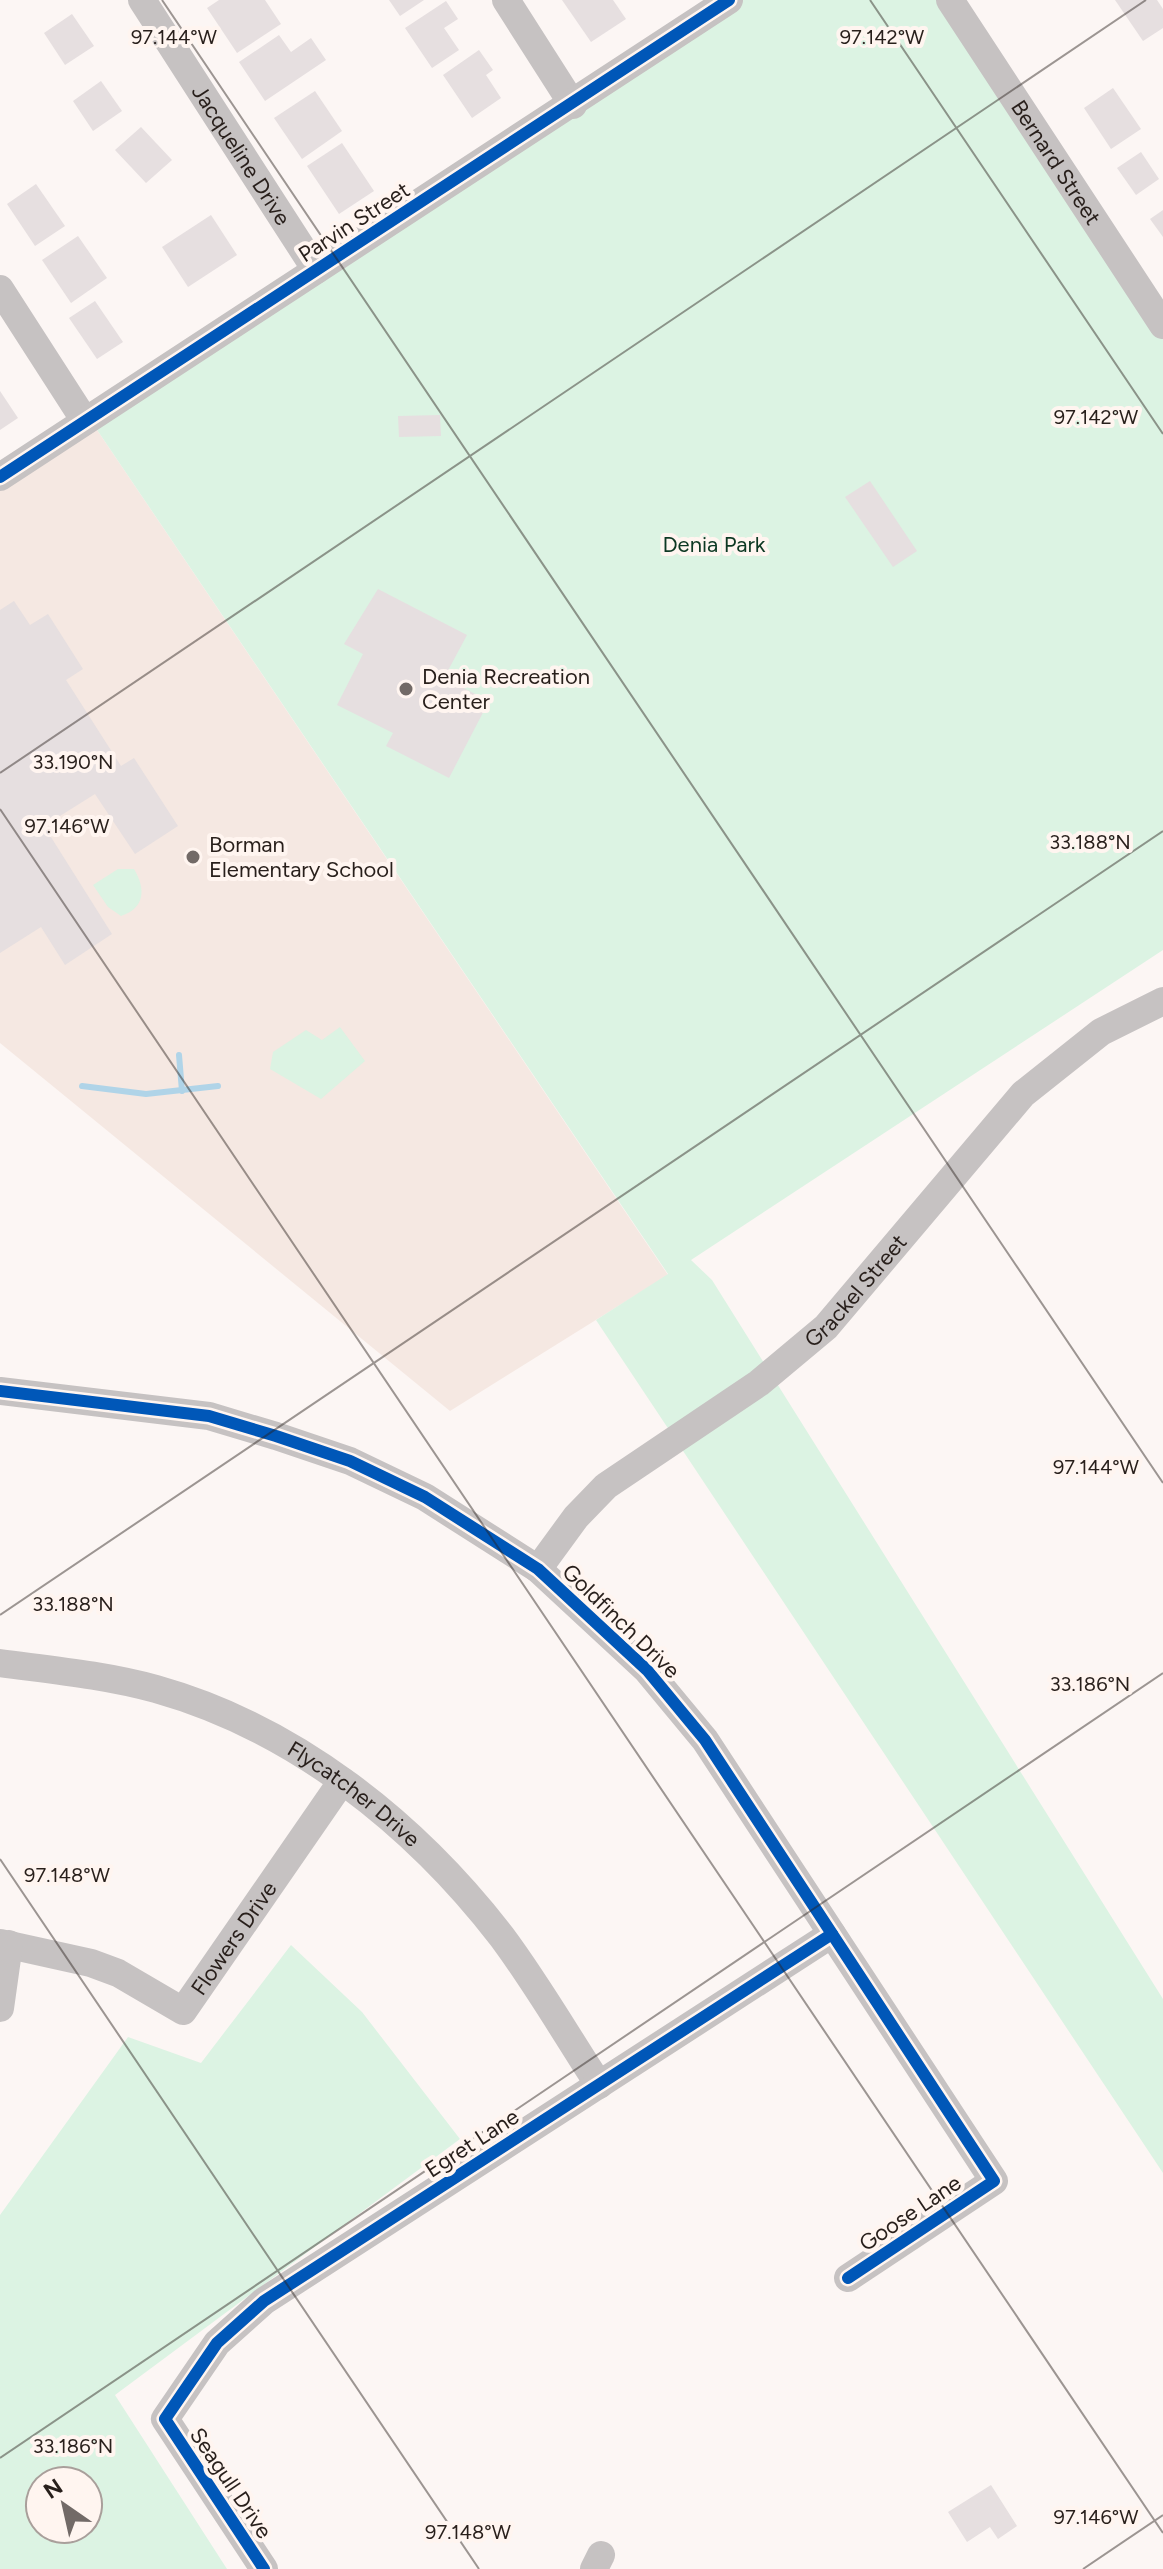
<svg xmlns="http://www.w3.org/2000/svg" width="1163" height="2569" viewBox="0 0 1163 2569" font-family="Figtree,sans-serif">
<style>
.built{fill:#f5e8e2}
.green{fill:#dcf3e3;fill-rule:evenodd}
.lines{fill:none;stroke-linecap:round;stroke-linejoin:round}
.stream{stroke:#b0d4e8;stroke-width:6}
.building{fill:#e6dfe0}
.minor{stroke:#c6c2c2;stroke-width:28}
.cycleway-casing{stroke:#fff5f0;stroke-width:17}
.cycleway{stroke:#0057b8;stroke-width:12}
.ticks{fill:none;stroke:#281f1b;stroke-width:2;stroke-opacity:0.45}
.poi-dot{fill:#726a67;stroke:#fff5f0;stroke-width:3}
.labels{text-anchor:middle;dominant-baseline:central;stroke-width:8;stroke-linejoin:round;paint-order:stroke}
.street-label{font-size:22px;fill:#281f1b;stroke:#fff5f0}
.park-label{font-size:22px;fill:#0d3823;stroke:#fff5f0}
.poi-label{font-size:22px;fill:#281f1b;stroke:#fff5f0;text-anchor:start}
.ticks-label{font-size:20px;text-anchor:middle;fill:#281f1b;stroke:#fff5f0;stroke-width:8;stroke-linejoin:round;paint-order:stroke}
</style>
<rect width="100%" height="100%" fill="#fcf6f4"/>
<path class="built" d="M 89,418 L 668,1275 L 450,1411 L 0,1043 L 0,478 Z"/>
<g class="green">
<path d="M 729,0 L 951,0 L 1163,321 L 1163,950 L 691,1260 L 712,1280 L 1163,1999 L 1163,2173 L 596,1320 L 668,1274 L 89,418 Z"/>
<path d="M 118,869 L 134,869 C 146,889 145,908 121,916 L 108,907 L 93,885 Z"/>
<path d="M 340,1027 L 365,1061 L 321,1099 L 270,1069 L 273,1052 L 306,1030 L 322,1040 Z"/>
<path d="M 291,1945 L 362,2012 L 460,2139 L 115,2395 L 227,2569 L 0,2569 L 0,2215 L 128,2037 L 201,2063 ZM 40,2481 L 88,2481 L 88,2529 L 40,2529 Z"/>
</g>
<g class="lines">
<g class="stream">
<path d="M 179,1055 L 182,1091"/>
<path d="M 82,1086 L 146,1094 L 218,1086"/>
</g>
</g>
<g class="building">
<path d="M 219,0 L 265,0 L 281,24 L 237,53 L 207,8 Z"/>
<path d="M 389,0 L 424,0 L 400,16 Z"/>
<path d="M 562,0 L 613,0 L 626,19 L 591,42 Z"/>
<path d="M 1115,0 L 1157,0 L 1163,9 L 1163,28 L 1143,41 Z"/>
<path d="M 446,1 L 458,19 L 444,28 L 459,50 L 432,68 L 405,28 Z"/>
<path d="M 72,14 L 94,46 L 65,65 L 44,33 Z"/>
<path d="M 279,35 L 291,52 L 311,38 L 326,60 L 265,101 L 239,62 Z"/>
<path d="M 479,50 L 493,70 L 486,75 L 501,98 L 472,118 L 443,75 Z"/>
<path d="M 101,81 L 122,111 L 93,131 L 73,101 Z"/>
<path d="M 1113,88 L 1141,129 L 1111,149 L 1084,108 Z"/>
<path d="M 315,91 L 342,131 L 302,159 L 274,118 Z"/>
<path d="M 141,127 L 172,160 L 146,183 L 115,150 Z"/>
<path d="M 342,143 L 374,191 L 339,214 L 307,166 Z"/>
<path d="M 1141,152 L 1159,179 L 1136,195 L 1117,168 Z"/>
<path d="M 36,184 L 65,226 L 35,246 L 7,204 Z"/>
<path d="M 1163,210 L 1163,237 L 1150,219 Z"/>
<path d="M 211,215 L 237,255 L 188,287 L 162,247 Z"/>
<path d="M 78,236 L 107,278 L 71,303 L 42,260 Z"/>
<path d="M 95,301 L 123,342 L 97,359 L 69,318 Z"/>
<path d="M 0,391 L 18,418 L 0,430 Z"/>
<path d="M 440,415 L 441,436 L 399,437 L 398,416 Z"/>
<path d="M 870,481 L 917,551 L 893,567 L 845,497 Z"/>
<path d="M 378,589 L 467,635 L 444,678 L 489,701 L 449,778 L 386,746 L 393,733 L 337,705 L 363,654 L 344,644 Z"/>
<path d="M 14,601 L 30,625 L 48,614 L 83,669 L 66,680 L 121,766 L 134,758 L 178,826 L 135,854 L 95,794 L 44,826 L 112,934 L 65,965 L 41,927 L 0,953 L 0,610 Z"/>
<path d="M 991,2485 L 1017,2526 L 998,2539 L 990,2527 L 967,2542 L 948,2512 Z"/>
</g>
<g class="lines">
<g class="minor">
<path id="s1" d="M 142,0 L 316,270"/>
<path d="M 506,0 L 573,105"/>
<path id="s2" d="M 950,0 L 1163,325"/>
<path d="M 0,289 L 85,421"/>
<path d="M 0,477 L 729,0"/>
<path d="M 0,1391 L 209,1416 L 276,1436 L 350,1461 L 425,1497 L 538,1569 L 647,1670 L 705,1740 L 994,2181 L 848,2278"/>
<path id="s3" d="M 538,1569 L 576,1517 L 606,1486 L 759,1383 L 826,1327 L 1023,1094 L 1101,1032 L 1163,1001"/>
<path id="s4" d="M 0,1663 C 52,1670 105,1675 156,1689 C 295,1728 415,1824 502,1937 C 537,1984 567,2036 599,2085"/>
<path id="s5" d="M 0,1943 L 91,1963 L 118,1973 L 183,2011 L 342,1781"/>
<path d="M 0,2008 L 9,1944"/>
<path d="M 264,2569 L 165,2419 L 217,2343 L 264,2301 L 832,1934"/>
<path d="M 594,2569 L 601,2555"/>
</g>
<defs>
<g id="cycleway">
<path d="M 0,477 L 729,0"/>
<path d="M 0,1391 L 209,1416 L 276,1436 L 350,1461 L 425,1497 L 538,1569 L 647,1670 L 705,1740 L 994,2181 L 848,2278"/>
<path d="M 264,2569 L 165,2419 L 217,2343 L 264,2301 L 832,1934"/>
</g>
</defs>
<use href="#cycleway" class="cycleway-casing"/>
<use href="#cycleway" class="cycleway"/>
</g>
<path class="ticks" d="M 162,0 L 1163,1483M 870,0 L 1163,434M 0,773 L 1146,0M 0,809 L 1163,2533M 0,1615 L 1163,831M 0,1859 L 479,2569M 0,2458 L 1163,1673M 1083,2569 L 1163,2515"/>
<g class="poi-dot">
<circle cx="406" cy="689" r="8"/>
<circle cx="193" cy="857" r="8"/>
</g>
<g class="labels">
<g class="street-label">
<text stroke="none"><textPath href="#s1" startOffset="184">Jacqueline Drive</textPath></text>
<text stroke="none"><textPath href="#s2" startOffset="194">Bernard Street</textPath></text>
<text transform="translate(354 222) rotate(-33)">Parvin Street</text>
<text stroke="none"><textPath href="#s3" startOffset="426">Grackel Street</textPath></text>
<text transform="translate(621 1621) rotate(44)">Goldfinch Drive</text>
<text stroke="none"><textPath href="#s4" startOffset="384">Flycatcher Drive</textPath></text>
<text stroke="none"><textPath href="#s5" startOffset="286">Flowers Drive</textPath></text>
<text transform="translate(472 2143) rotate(-33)">Egret Lane</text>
<text transform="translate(910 2213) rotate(-34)">Goose Lane</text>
<text transform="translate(231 2483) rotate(56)">Seagull Drive</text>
</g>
<g class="park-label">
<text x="714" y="544">Denia Park</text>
</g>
<g class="poi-label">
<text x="422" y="676">Denia Recreation<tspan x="422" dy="25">Center</tspan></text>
<text x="209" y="844">Borman<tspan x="209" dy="25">Elementary School</tspan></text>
</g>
</g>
<g class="ticks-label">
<text x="174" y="44">97.144°W</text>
<text x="882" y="44">97.142°W</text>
<text x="1096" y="424">97.142°W</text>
<text x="73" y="769">33.190°N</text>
<text x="67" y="833">97.146°W</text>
<text x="1090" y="849">33.188°N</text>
<text x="1096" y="1474">97.144°W</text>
<text x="73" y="1611">33.188°N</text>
<text x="1090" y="1691">33.186°N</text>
<text x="67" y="1882">97.148°W</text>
<text x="73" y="2453">33.186°N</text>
<text x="1096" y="2524">97.146°W</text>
<text x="468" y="2539">97.148°W</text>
</g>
<g transform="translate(64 2505) rotate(326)"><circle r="38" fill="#fff5f0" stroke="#a99f9b" stroke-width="2"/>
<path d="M0-6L14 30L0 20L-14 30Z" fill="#726a67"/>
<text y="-12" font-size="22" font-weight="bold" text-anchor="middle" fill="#281f1b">N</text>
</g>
</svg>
